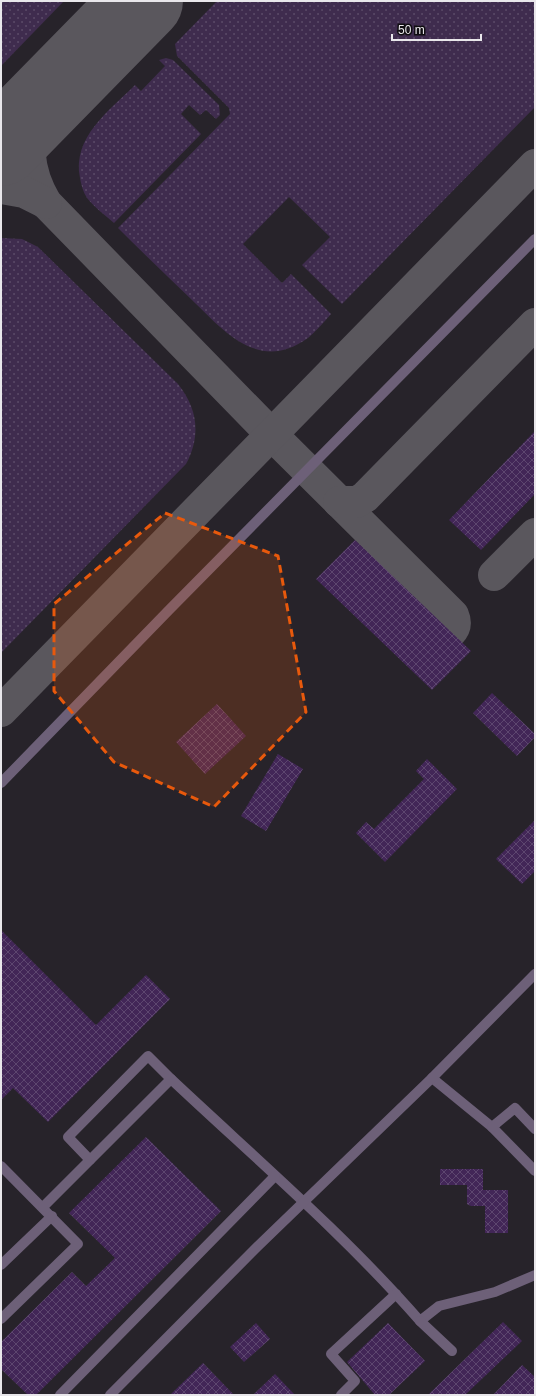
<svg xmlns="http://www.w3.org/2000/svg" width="536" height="1396" viewBox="0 0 536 1396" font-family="Arial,sans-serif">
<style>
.green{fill:url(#green-dots)}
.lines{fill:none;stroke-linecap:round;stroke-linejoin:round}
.taxiway{stroke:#5a575d;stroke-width:32}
.runway{stroke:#5a575d;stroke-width:80}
.building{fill:url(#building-cross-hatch)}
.minor{stroke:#6d6078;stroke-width:10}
.marked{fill:#e8590c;fill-opacity:0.2;stroke:#e8590c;stroke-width:3;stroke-dasharray:8 5;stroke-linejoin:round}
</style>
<defs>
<pattern id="green-dots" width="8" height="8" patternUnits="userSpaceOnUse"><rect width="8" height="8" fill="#3f2c4e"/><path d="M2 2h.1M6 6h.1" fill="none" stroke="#5b4b68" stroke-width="1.8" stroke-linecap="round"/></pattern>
<pattern id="building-cross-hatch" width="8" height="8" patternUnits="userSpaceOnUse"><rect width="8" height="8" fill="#422657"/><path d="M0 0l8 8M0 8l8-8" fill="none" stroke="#5d466f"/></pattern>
</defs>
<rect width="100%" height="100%" fill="#27232a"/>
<g class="green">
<path d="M 1,1 L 64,1 L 1,66 Z"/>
<path d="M 217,1 L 535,1 L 535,107 L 342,304 L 302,265 L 330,237 L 289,197 L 243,244 L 282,283 L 291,274 L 331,314 C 324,322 316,331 308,338 C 259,373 225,332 192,300 C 167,276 142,252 118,228 L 230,114 L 229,108 L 177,56 L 175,44 Z"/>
<path d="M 166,58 L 173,60 L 219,105 L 220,115 L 216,119 L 206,110 L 200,115 L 189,105 L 181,114 L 201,134 L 114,223 C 105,215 94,207 87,198 C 83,192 81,184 80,178 C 72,137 109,111 135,85 L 141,91 L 165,66 L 159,60 Z"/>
<path d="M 1,238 L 22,239 L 38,247 L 178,384 C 198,409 201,436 186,464 L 1,653 Z"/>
</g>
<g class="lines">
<g class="taxiway">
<path d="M 42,104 C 22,136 28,173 46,203 L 271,434 L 453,615 C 456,622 456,627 450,633"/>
<path d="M 1,117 L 20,114 L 42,104"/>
<path d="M 1,188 L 24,192 L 46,203"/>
<path d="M 339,502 L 357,502 L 365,497 L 535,324"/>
<path d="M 494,575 L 535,534"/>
<path d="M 1,711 L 535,165"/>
</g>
<path class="runway" d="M 1,146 L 143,1"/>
</g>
<g class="building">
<path d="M 535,431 L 535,494 L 481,550 L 449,520 Z"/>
<path d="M 355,540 L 471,651 L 432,690 L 316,579 Z"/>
<path d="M 492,693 L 535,734 L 535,737 L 517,756 L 473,713 Z"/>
<path d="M 217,704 L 246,736 L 205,774 L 176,742 Z"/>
<path d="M 278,754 L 303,769 L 266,831 L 241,816 Z"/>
<path d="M 427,759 L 457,789 L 385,862 L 356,833 L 366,822 L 374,829 L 424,779 L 416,771 Z"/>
<path d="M 535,820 L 535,871 L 522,884 L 496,859 Z"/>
<path d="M 1,930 L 96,1025 L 146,975 L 170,999 L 48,1122 L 13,1088 L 1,1100 Z"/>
<path d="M 146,1137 L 221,1211 L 36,1395 L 28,1395 L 1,1369 L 1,1342 L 72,1272 L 86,1286 L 115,1258 L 69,1213 Z"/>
<path d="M 440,1169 L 483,1169 L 483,1190 L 508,1190 L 508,1233 L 485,1233 L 485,1206 L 471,1206 L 467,1204 L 467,1185 L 440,1185 Z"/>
<path d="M 503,1322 L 522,1341 L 465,1395 L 428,1395 Z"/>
<path d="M 256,1323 L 270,1339 L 244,1362 L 230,1347 Z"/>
<path d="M 388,1323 L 425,1361 L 389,1395 L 375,1395 L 347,1362 Z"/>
<path d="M 203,1363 L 234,1395 L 170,1395 Z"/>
<path d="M 522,1365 L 535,1377 L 535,1395 L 493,1395 Z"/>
<path d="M 275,1374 L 295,1395 L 253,1395 Z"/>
</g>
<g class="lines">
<g class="minor">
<path d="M 1,783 L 169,610 L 535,239"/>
<path d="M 432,1078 L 492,1127 L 535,1171"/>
<path d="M 492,1127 L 515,1108 L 535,1129"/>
<path d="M 90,1160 L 68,1137 L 148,1056 L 171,1079"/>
<path d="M 1,1166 L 78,1244 L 1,1319"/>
<path d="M 43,1207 L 171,1079 C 255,1158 344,1234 420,1321 L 439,1306 L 495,1292 L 535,1275"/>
<path d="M 1,1265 L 52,1216"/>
<path d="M 420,1321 L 452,1351"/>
<path d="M 60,1395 L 275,1176"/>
<path d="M 110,1395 L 257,1247 L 432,1078 L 535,974"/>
<path d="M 341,1395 L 355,1381 L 331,1354 L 396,1294"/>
</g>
</g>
<path class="marked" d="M 165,513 L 278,556 L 306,712 L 214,807 L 114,762 L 54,691 L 54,604 Z"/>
<rect width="536" height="1396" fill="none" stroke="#e9e7eb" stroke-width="4"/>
<path d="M392 34v6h89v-6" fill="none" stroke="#e9e7eb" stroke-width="2"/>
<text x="398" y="34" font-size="12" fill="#e9e7eb" stroke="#0f0d10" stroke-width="3" paint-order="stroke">50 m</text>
</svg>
